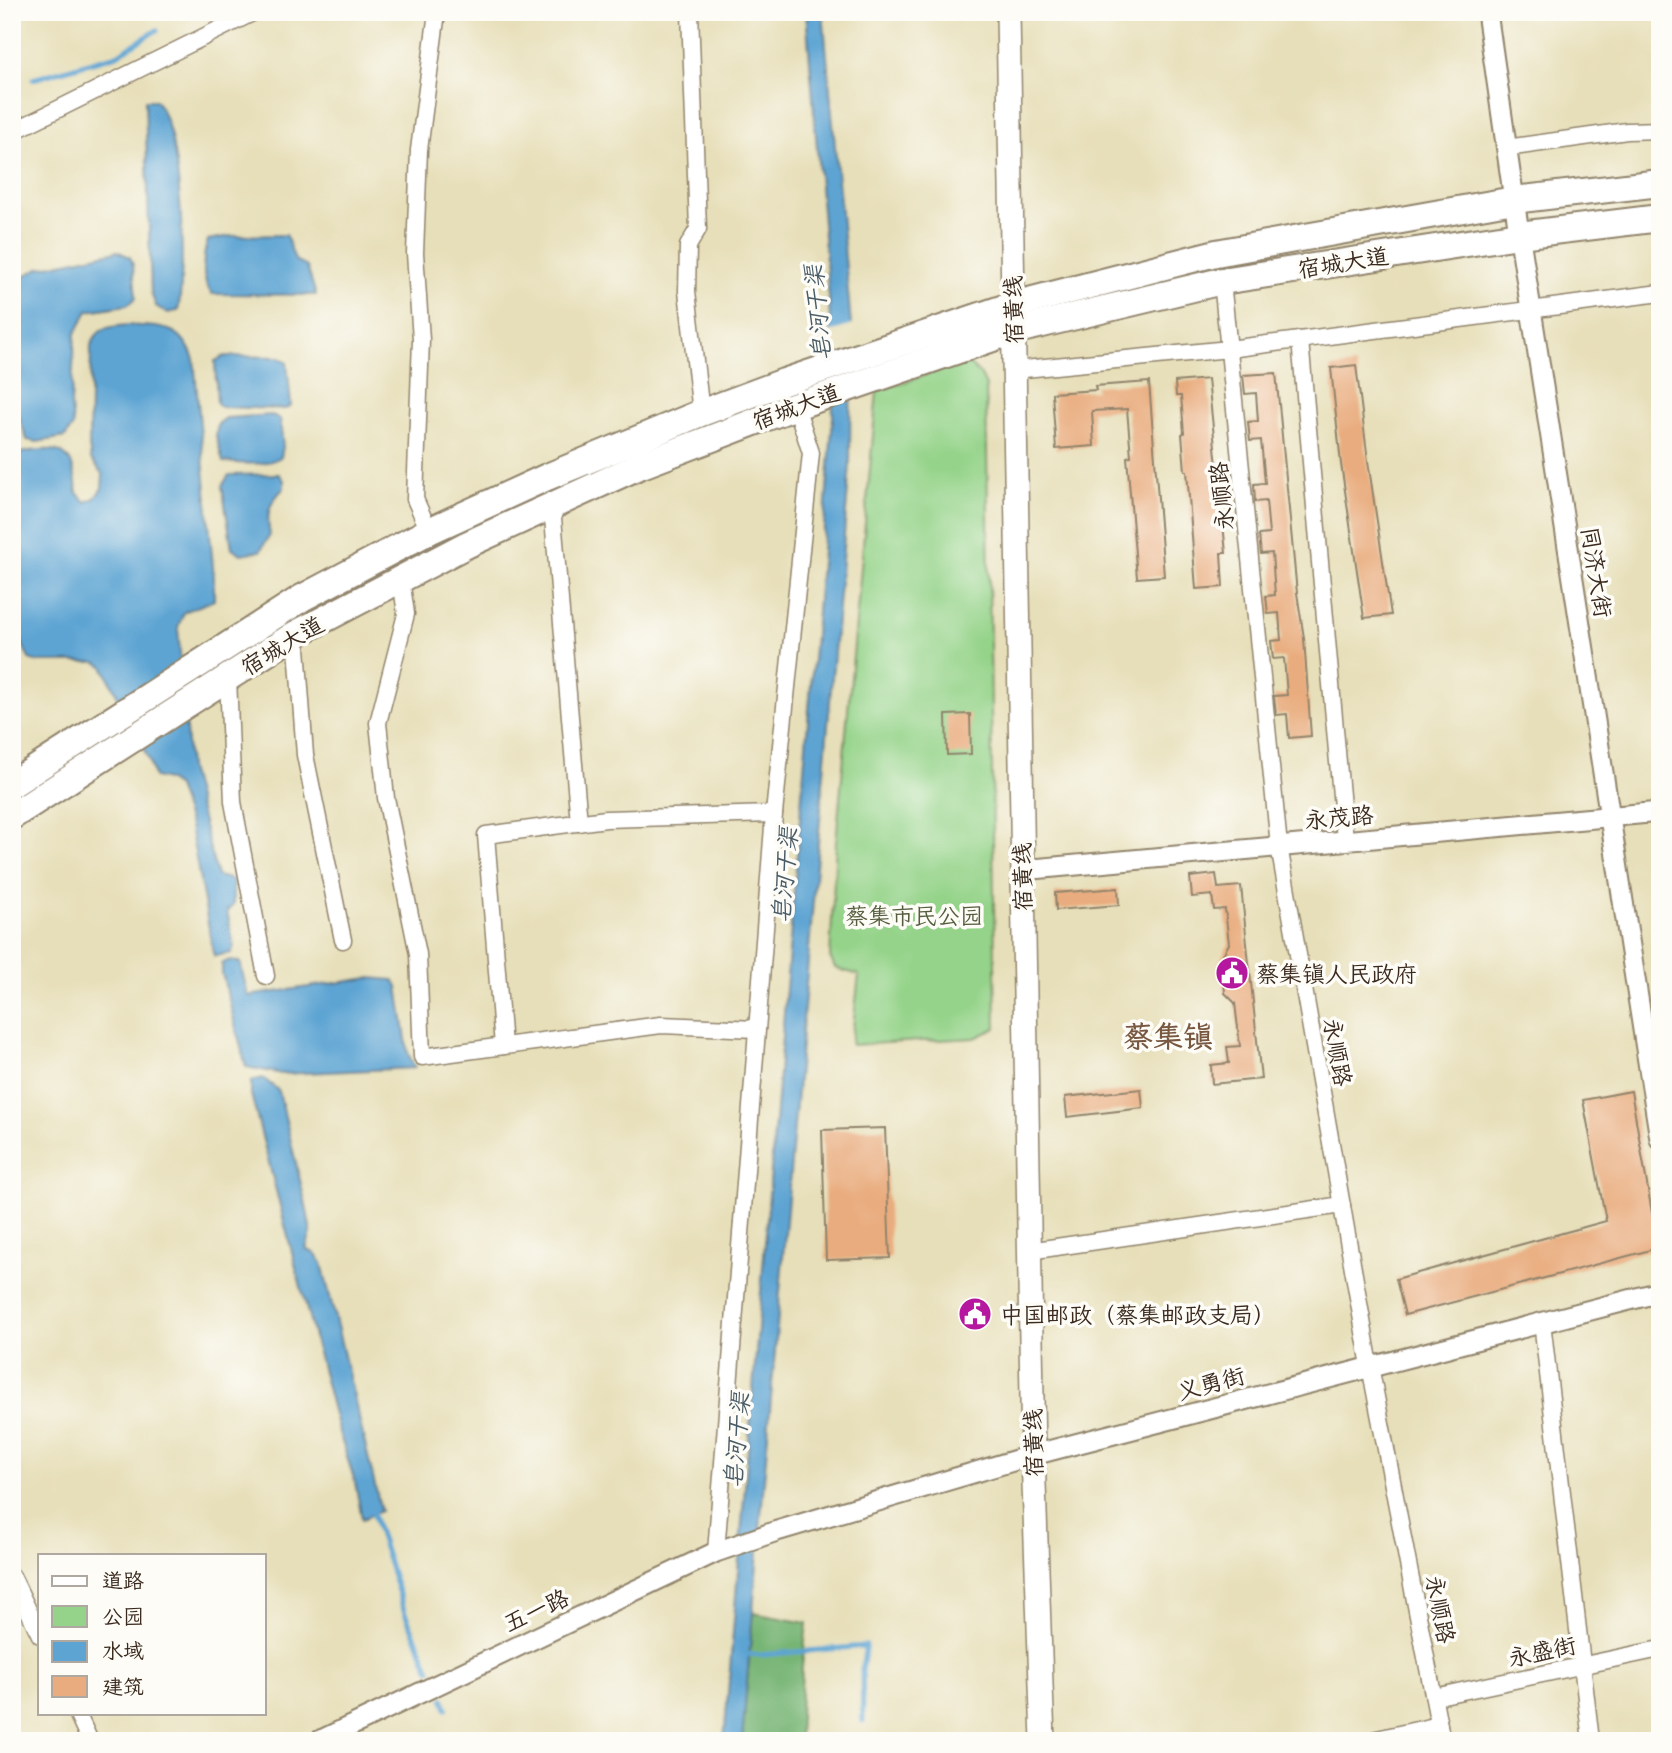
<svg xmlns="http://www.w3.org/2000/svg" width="1672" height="1753" viewBox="0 0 1672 1753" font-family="'Patrick Hand','LXGW WenKai TC',sans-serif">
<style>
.green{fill:#94d389;stroke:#687e54;stroke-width:2}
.forest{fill:#77b575;stroke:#59704a;stroke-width:2}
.water{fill:#5da4d3;stroke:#4c6778;stroke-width:2}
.pier{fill:#e7dfb9}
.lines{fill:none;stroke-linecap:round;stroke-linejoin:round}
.stream{stroke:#5da4d3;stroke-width:5}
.building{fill:#e9ac7e}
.minor-casing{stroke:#91846c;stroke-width:19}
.tertiary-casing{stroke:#91846c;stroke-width:23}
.secondary-casing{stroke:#91846c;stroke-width:26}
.primary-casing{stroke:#91846c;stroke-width:30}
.minor{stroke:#fff;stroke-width:16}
.tertiary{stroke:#fff;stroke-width:19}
.secondary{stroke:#fff;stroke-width:23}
.primary{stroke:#fff;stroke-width:26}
.labels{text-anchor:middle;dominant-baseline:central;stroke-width:7;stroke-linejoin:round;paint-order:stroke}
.street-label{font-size:23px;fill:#3b2a1e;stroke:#fdfcf7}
.park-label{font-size:23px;fill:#565d3e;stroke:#fdfcf7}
.poi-label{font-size:23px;fill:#3b2a1e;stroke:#fdfcf7;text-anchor:start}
.water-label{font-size:24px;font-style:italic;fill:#495b66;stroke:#fdfcf7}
.district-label{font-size:30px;font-weight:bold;fill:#785840;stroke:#fdfcf7}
</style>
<rect width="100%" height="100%" fill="#fdfcf7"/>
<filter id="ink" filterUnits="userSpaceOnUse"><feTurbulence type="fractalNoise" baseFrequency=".0143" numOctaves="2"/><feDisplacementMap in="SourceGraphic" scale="14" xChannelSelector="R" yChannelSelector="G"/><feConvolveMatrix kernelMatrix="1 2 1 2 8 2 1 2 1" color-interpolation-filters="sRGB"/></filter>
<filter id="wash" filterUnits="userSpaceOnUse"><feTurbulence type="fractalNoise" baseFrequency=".00686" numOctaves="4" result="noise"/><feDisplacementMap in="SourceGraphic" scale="28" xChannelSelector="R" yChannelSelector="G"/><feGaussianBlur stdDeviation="1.57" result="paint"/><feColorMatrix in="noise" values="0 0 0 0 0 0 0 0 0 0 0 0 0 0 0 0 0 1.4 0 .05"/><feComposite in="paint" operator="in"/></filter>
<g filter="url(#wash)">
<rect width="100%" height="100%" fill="#e7dfb9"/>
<path class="green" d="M 969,364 L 981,375 L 986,386 L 996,1028 L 975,1038 L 851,1045 L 859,975 L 835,968 L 830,957 L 836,843 L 877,391 L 953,366 Z"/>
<path class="forest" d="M 753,1613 L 807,1623 L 802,1667 L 799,1741 L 742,1741 Z"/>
<g class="water">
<path d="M 806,12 L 823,12 L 851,325 L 850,465 L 742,1741 L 724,1741 L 833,417 L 829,299 Z"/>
<path d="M 145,100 L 155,100 C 183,128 186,272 178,311 L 167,313 L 156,306 L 151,293 Z"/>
<path d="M 286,235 L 295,260 L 307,267 L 316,295 L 212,294 C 201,280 202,257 208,240 L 231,236 Z"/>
<path d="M 117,251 L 130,257 L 133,265 L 136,298 L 127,305 L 88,311 L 75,334 L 71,404 L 73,426 L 65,437 L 37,442 L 27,440 L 14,402 L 12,283 L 39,268 Z"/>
<path d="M 128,325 C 162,328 180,323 194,359 L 214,577 L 214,600 L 184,612 L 178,627 L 189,768 L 217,876 L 233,880 L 233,905 L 227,911 L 234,947 L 231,953 L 214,956 L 190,826 L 177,787 L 167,780 L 154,777 L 149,760 L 103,666 L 96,662 L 38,662 L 29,659 L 14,624 L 12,606 L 15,469 L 20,453 C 62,445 74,450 77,493 L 86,502 L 95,498 L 102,488 L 103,475 L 91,459 L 89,446 L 91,345 C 99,326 108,327 128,325 Z"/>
<path d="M 225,356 L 278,357 L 287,362 L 291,406 L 285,409 L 221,407 L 217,404 L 215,361 Z"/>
<path d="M 272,415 L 280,419 L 283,447 L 281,457 C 263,467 243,463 223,462 L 216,436 L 218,424 L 226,418 Z"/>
<path d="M 279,474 L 284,480 L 284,488 C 268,503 266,515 270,535 L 260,551 L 241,554 L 232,548 L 222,486 L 229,475 Z"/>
<path d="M 228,961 L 240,962 L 248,996 L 369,978 L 394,980 L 398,986 L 408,1053 L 415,1068 L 282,1074 L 246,1067 L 222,973 L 222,963 Z"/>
<path d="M 263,1078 L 279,1091 L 307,1210 L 311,1233 L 306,1249 L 316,1254 L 322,1263 L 381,1511 L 362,1519 L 355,1482 L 337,1426 L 251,1094 L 251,1081 Z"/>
</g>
<path class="pier" d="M 855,324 L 854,395 L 829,403 L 827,333 Z"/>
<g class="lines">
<g class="stream">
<path d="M 178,15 L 184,12"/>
<path d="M 33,79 L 117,55 L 157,30"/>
<path d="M 373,1514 L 405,1613 L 430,1670"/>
<path d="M 742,1654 L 761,1655 L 866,1646 L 862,1669 L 863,1721"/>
<path d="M 443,1699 L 447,1708"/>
</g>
</g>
<g id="blocks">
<g class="building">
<path d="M 1356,365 L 1368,461 L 1391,615 L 1364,618 L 1341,464 L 1331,368 Z"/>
<path d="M 1276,373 L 1297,593 L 1304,638 L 1311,736 L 1289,738 L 1287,714 L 1276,715 L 1274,696 L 1287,695 L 1284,658 L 1273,659 L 1271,641 L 1281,640 L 1279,613 L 1268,614 L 1266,596 L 1275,595 L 1272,553 L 1261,554 L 1259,535 L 1269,534 L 1266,501 L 1255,502 L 1254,484 L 1265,483 L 1261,440 L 1250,441 L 1248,422 L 1258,421 L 1256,393 L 1245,394 L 1243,375 Z"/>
<path d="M 1208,379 L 1226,553 L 1221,553 L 1223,587 L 1196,589 L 1187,471 L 1185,471 L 1182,434 L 1184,433 L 1181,396 L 1176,396 L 1175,382 Z"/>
<path d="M 1149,382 L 1164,576 L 1137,578 L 1127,457 L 1131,456 L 1127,409 L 1092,411 L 1094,446 L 1056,449 L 1052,393 L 1096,390 L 1095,386 Z"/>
<path d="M 970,714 L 971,754 L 947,755 L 946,715 Z"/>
<path d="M 1216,874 L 1218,888 L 1241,886 L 1261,1079 L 1212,1084 L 1211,1065 L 1229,1063 L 1227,1047 L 1240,1046 L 1235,1003 L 1225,993 L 1222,956 L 1229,944 L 1225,909 L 1214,910 L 1212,895 L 1192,897 L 1190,877 Z"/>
<path d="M 1118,888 L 1119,905 L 1056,910 L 1055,893 Z"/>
<path d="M 1141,1089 L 1143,1108 L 1067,1117 L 1065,1097 Z"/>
<path d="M 1631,1091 L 1658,1248 L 1405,1315 L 1396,1279 L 1606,1221 L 1583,1100 Z"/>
<path d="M 885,1128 L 890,1258 L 826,1260 L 822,1130 Z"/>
</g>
</g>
</g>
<g filter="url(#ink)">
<use href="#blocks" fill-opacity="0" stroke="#91846c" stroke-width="2"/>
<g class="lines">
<defs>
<g id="minor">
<path d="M 690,12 L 698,229 L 688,246 L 687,291 L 701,413"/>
<path d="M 12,132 L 254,12"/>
<path d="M 1506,148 L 1627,131 L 1660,130"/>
<path d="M 1222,281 L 1279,846 L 1370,1366 L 1442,1741"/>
<path d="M 1300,340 L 1345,840"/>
<path d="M 1014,370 L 1229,349 L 1660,293"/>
<path d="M 552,506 L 579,823"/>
<path d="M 429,531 L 415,499 L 421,340 L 415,253 L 419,150 L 437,12"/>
<path d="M 401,579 L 406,614 L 378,723 L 386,798 L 418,954 L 422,1057 L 661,1025 L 757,1029"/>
<path d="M 296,634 L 305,755 L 343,940"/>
<path d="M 228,677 L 233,802 L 266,976"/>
<path d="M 503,1046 L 486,835 L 606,819 L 774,814"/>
<path d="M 1029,1251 L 1342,1205"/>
<path d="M 1542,1322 L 1591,1741"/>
<path d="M 716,1552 L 774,814 L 811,453 L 796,406"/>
<path d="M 12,1576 L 40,1635"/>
<path d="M 1434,1697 L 1660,1649"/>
<path d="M 77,1713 L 90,1741"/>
<path d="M 1368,1741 L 1439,1725"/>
</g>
<g id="tertiary">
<path d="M 1487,12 L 1514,200 L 1660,1139"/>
<path d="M 1022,870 L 1660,812"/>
<path d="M 319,1741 L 716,1552 L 777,1531 L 1033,1455 L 1660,1292"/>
</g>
<path id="secondary" d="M 1008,12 L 1033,1455 L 1043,1741"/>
<g id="primary">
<path d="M 12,784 L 302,598 L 429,531 L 547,477 L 701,413 L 784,382 L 1013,305 L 1216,253 L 1514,200 L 1660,183"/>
<path d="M 12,816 L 296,634 L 466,545 L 639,466 L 796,406 L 1013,331 L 1222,281 L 1519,235 L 1660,218"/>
</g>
</defs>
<use href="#minor" class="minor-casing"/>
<use href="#tertiary" class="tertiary-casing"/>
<use href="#secondary" class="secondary-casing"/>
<use href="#primary" class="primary-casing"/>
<use href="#minor" class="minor"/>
<use href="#tertiary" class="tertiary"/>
<use href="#secondary" class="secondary"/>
<use href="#primary" class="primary"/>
</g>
</g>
<defs>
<symbol id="civic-disc" viewBox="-11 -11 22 22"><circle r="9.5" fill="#b5179e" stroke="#fdfcf7"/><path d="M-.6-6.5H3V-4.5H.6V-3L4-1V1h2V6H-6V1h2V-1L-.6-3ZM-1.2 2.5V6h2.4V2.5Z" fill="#fff"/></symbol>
</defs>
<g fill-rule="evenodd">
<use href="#civic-disc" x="1213" y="954" width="38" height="38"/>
<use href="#civic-disc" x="956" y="1295" width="38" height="38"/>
</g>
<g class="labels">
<g class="street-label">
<text transform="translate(1343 262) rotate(-9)">宿城大道</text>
<text transform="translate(1013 310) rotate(-91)">宿黄线</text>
<text transform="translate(796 406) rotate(-20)">宿城大道</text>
<text transform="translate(1221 496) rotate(-96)">永顺路</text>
<text transform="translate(1597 572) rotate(81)">同济大街</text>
<text transform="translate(282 645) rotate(-31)">宿城大道</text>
<text transform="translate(1339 817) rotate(-5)">永茂路</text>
<text transform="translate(1022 877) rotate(-91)">宿黄线</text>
<text transform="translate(1338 1052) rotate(80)">永顺路</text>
<text transform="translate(1211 1383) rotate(-15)">义勇街</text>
<text transform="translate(1033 1443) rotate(-91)">宿黄线</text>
<text transform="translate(1441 1609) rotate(79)">永顺路</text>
<text transform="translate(536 1610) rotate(-25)">五一路</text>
<text transform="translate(1542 1651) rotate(-12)">永盛街</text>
</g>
<g class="park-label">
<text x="914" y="915">蔡集市民公园</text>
</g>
<g class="poi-label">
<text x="1256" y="973">蔡集镇人民政府</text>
<text x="1000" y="1314">中国邮政（蔡集邮政支局）</text>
</g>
<g class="water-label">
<text transform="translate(817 313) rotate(-95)">皂河干渠</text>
<text transform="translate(784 875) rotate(-85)">皂河干渠</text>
<text transform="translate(736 1440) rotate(-85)">皂河干渠</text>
</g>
<g class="district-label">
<text x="1168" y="1036">蔡集镇</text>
</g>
</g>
<rect width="1672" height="1753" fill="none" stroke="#fdfcf7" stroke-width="42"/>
<rect x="38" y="1554" width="228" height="161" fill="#fdfcf7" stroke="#afa8a0" stroke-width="2"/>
<rect x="52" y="1576" width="35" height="10" fill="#ffffff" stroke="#afa8a0" stroke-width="2"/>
<text x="102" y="1588" font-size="21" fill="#3b2a1e">道路</text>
<rect x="52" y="1606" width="35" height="21" fill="#94d389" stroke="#afa8a0" stroke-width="2"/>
<text x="102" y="1624" font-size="21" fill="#3b2a1e">公园</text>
<rect x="52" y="1641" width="35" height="21" fill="#5da4d3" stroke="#afa8a0" stroke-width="2"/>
<text x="102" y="1658" font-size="21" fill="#3b2a1e">水域</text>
<rect x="52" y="1676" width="35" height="21" fill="#e9ac7e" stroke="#afa8a0" stroke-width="2"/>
<text x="102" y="1694" font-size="21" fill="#3b2a1e">建筑</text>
</svg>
